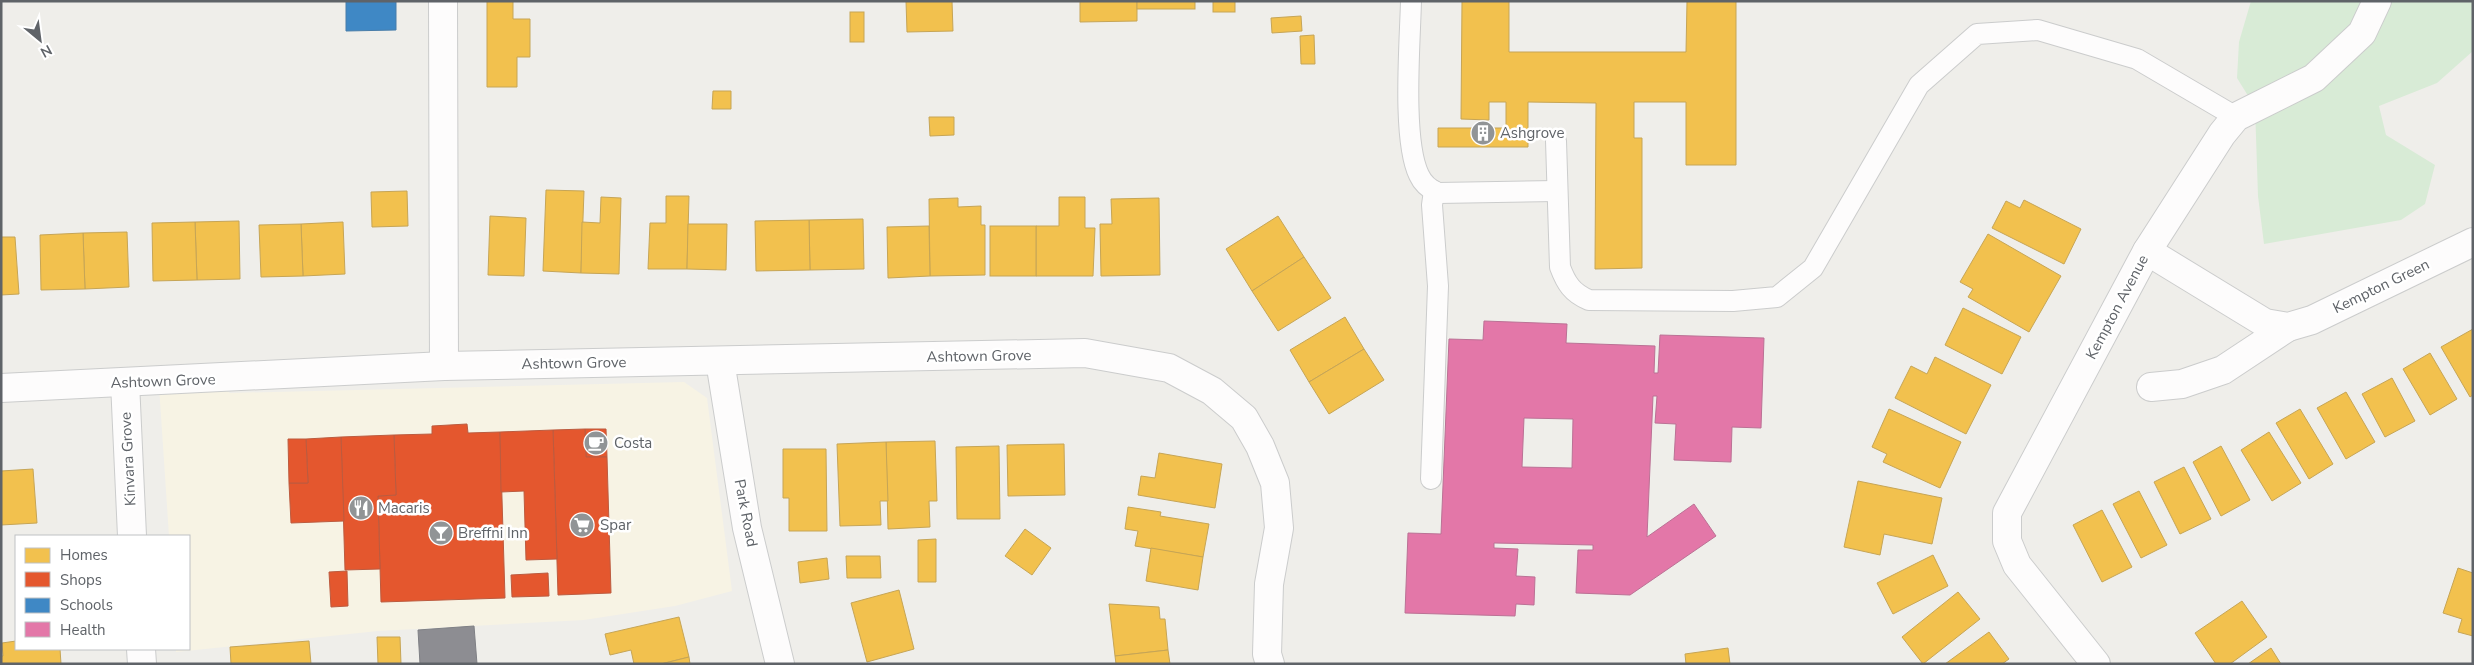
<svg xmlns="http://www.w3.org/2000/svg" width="2474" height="665" viewBox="0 0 2474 665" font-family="'Nunito Sans',sans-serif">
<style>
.commercial{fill:#f7f3e4}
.green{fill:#d8ebd6}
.homes{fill:#f2c14e;stroke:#c6a556}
.shops{fill:#e4572e;stroke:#bc5b3f}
.schools{fill:#3f88c5;stroke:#497da9}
.health{fill:#e377a8;stroke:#bb7195;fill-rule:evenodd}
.industry{fill:#8d8d92;stroke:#7f8085}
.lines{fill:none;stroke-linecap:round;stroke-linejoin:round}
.service-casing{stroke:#cbcccc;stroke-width:22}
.minor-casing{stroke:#cbcccc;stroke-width:30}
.service{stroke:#fdfcfc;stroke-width:20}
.minor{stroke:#fdfcfc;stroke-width:28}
.labels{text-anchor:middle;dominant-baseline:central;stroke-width:5;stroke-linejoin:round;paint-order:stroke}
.poi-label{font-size:15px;fill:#5f6368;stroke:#fff;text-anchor:start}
.street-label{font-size:15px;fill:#5f6368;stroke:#fff}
</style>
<rect width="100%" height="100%" fill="#efeeea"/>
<path class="commercial" d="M 684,382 L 707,398 L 732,591 L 675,606 L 584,620 L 378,631 L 176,652 L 176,649 L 189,649 L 189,536 L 169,536 L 159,386 L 218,384 L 230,393 Z"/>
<path class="green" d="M 2251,1 L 2473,1 L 2473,51 L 2437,83 L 2379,106 L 2386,135 L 2435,165 L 2425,204 L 2401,220 L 2264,244 L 2258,196 L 2255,107 L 2237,78 L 2239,42 Z"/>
<g class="homes">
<path d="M 487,1 L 513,1 L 513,19 L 530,19 L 530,57 L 517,57 L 517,87 L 487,87 Z"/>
<path d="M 906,1 L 952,1 L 953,31 L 907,32 Z"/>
<path d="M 1080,1 L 1137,1 L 1137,21 L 1080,22 Z"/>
<rect x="1137" y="1" width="58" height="8"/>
<rect x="1213" y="1" width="22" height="11"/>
<path d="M 1462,1 L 1509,1 L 1509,52 L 1686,52 L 1687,1 L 1736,1 L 1736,165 L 1686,165 L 1686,102 L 1634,102 L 1634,138 L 1642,138 L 1642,268 L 1595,269 L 1596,103 L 1528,102 L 1528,147 L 1438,147 L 1438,128 L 1506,128 L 1506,102 L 1489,102 L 1489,120 L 1461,119 Z"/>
<rect x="850" y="12" width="14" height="30"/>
<path d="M 1301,16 L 1302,31 L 1272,33 L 1271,18 Z"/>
<path d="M 1314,35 L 1315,64 L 1301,64 L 1300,36 Z"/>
<path d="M 713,91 L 731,91 L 731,109 L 712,109 Z"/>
<path d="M 929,117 L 954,117 L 954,135 L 930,136 Z"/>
<path d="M 546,190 L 584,191 L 581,273 L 543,271 Z"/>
<path d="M 407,191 L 408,226 L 372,227 L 371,192 Z"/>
<path d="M 666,196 L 689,196 L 687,269 L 648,269 L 650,223 L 666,223 Z"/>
<path d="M 601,197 L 621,198 L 619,274 L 581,273 L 582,222 L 600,223 Z"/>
<path d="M 1059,197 L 1085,197 L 1085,228 L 1095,228 L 1093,276 L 1036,276 L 1036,226 L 1059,226 Z"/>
<path d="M 958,198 L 958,207 L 981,206 L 981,225 L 985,225 L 985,275 L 930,276 L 929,199 Z"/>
<path d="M 1159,198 L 1160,275 L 1101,276 L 1100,224 L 1112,224 L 1111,199 Z"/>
<path d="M 2024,200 L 2081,229 L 2064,264 L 1992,228 L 2006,201 L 2020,208 Z"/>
<path d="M 490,216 L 526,218 L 524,276 L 488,275 Z"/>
<path d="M 1278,216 L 1304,257 L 1252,291 L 1226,249 Z"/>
<path d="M 863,219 L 864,269 L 810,270 L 809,220 Z"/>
<path d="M 809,220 L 810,270 L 756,271 L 755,221 Z"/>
<path d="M 239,221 L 240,279 L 197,280 L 195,222 Z"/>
<path d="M 195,222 L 197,280 L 153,281 L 152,223 Z"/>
<path d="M 343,222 L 345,274 L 303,276 L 301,224 Z"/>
<path d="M 301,224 L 303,276 L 261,277 L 259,225 Z"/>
<path d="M 688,224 L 727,224 L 726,270 L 687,269 Z"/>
<path d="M 929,226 L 930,276 L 888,278 L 887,227 Z"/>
<rect x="990" y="226" width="46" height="50"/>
<path d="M 127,232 L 129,287 L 85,289 L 83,233 Z"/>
<path d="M 83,233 L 85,289 L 41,290 L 40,235 Z"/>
<path d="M 1988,234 L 2061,276 L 2029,332 L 1968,297 L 1973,289 L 1960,282 Z"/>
<path d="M 1,237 L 15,237 L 19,294 L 1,295 Z"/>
<path d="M 1304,257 L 1331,298 L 1278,331 L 1252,291 Z"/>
<path d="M 1963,308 L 2021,337 L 2002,374 L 1945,345 Z"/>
<path d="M 1345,317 L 1364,349 L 1309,382 L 1290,350 Z"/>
<path d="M 2473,329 L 2473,395 L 2470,397 L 2441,347 Z"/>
<path d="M 1364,349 L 1384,380 L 1329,414 L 1309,382 Z"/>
<path d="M 2430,353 L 2457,399 L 2430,415 L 2403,369 Z"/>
<path d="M 1935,357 L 1991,385 L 1966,434 L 1895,398 L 1911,366 L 1927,374 Z"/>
<path d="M 2392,378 L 2415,421 L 2385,437 L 2362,394 Z"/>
<path d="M 2346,392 L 2375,442 L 2346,459 L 2317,408 Z"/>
<path d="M 1889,409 L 1961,442 L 1940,488 L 1883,462 L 1887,454 L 1872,447 Z"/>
<path d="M 2300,409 L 2333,464 L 2309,479 L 2276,423 Z"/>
<path d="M 2269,432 L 2301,483 L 2272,501 L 2241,450 Z"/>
<path d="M 935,441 L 937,501 L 929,501 L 930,527 L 888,529 L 886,442 Z"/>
<path d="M 886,442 L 888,501 L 880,501 L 881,525 L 840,526 L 837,444 Z"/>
<path d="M 1064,444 L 1065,495 L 1008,496 L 1007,445 Z"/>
<path d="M 999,446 L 1000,519 L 957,519 L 956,447 Z"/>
<path d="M 2221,446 L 2250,500 L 2221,516 L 2193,462 Z"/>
<path d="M 783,449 L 826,449 L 827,531 L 789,531 L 789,498 L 783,498 Z"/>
<path d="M 1159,453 L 1222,464 L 1215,508 L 1138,495 L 1141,476 L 1155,478 Z"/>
<path d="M 2184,467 L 2211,519 L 2180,534 L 2154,482 Z"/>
<path d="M 33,469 L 37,523 L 1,525 L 1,471 Z"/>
<path d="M 1858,481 L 1942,498 L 1932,544 L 1884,534 L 1880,555 L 1844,547 Z"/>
<path d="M 2139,491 L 2167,545 L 2141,558 L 2113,504 Z"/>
<path d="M 1128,507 L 1161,512 L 1160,516 L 1209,524 L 1203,557 L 1135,546 L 1138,531 L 1125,529 Z"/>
<path d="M 2102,510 L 2132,567 L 2102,582 L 2073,525 Z"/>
<path d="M 1025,529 L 1051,548 L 1032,575 L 1005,556 Z"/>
<path d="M 936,539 L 936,582 L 918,582 L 918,540 Z"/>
<path d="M 1151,548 L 1203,557 L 1198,590 L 1146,581 Z"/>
<path d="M 1933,555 L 1948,586 L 1893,614 L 1877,583 Z"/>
<path d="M 846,556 L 880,556 L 881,578 L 847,578 Z"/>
<path d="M 827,558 L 829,579 L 800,583 L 798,562 Z"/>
<path d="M 2458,568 L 2473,573 L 2473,636 L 2458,632 L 2462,619 L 2443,613 Z"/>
<path d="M 899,590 L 914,649 L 867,662 L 851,603 Z"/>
<path d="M 1958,592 L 1980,619 L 1923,664 L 1902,637 Z"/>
<path d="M 2242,601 L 2267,637 L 2230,664 L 2216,664 L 2195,633 Z"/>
<path d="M 1109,604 L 1159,607 L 1160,619 L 1165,619 L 1168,650 L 1115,656 Z"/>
<path d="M 679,617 L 689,657 L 661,664 L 634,664 L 631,650 L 610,655 L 605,634 Z"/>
<path d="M 1989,632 L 2009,659 L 2002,664 L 1945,664 Z"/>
<path d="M 377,637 L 400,637 L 401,664 L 378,664 Z"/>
<path d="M 16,641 L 16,649 L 60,649 L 61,664 L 1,664 L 1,656 L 3,656 L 2,643 Z"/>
<path d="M 309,641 L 311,664 L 231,664 L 230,647 Z"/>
<path d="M 1728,648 L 1730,664 L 1686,664 L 1685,654 Z"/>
<path d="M 2271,648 L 2281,664 L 2248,664 Z"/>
<path d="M 1168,650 L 1170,664 L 1116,664 L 1115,656 Z"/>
<path d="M 689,657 L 690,664 L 661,664 Z"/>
</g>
<g class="shops">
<path d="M 467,424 L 468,433 L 500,432 L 505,598 L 381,602 L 378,496 L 396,495 L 394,435 L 432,434 L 432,426 Z"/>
<path d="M 585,429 L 606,429 L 607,457 L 586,457 Z"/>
<path d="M 585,429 L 586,457 L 607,457 L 611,593 L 558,595 L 553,430 Z"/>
<path d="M 553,430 L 557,559 L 526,560 L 524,491 L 501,492 L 500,432 Z"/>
<path d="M 394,435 L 396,495 L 378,496 L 380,569 L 345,570 L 341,437 Z"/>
<path d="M 341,437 L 344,521 L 291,523 L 289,483 L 308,483 L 306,439 Z"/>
<path d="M 288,439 L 306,439 L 308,483 L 289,483 Z"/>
<path d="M 347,571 L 348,606 L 331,607 L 329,572 Z"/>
<path d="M 548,573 L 549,596 L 512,597 L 511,575 Z"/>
</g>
<path class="schools" d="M 346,1 L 396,1 L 396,30 L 346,31 Z"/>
<path class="health" d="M 1484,321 L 1567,324 L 1566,343 L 1655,346 L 1654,373 L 1658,373 L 1660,335 L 1764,338 L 1761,428 L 1732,427 L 1731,462 L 1674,460 L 1676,424 L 1655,423 L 1657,396 L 1653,396 L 1647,537 L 1694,504 L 1716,536 L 1630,595 L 1576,593 L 1578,550 L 1593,550 L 1593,545 L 1494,543 L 1494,548 L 1518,549 L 1516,576 L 1535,577 L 1534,605 L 1516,604 L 1515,616 L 1405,613 L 1408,533 L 1441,534 L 1449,339 L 1483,340 ZM 1524,418 L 1573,419 L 1572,468 L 1522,467 Z"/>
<path class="industry" d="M 474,626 L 477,664 L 420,664 L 418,630 Z"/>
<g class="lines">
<defs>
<g id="service">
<path d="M 1411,1 C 1410,43 1402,140 1419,175 C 1423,184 1429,189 1438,193 L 1556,191"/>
<path d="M 1556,141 L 1560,267 C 1566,283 1572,293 1589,300 L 1733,301 L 1777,297 L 1813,268 L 1919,85 L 1977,34 L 2038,30 L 2137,59 L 2236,117"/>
<path d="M 1431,479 L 1438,286 L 1432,205 L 1434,191"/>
</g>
<g id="minor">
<path d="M 443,1 L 444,366"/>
<path d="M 2147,251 L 2265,323 L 2288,327 L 2312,320 L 2473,242"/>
<path d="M 720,361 L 747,528 L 780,664"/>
<path d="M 125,382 L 132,536"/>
<path d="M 2151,387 L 2182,384 L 2223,370 L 2288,327"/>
<path d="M 1,388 L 444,366 L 1085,353 L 1169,368 L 1212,391 L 1244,418 L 1260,446 L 1275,483 L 1279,528 L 1269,584 L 1267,654 L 1270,664"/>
<path d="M 141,649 L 142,664"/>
<path d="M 2096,664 L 2017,565 L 2007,541 L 2007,513 L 2147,251 L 2222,134 L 2236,117 L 2314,78 L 2362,33 L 2377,1"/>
</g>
</defs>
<use href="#service" class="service-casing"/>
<use href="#minor" class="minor-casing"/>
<use href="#service" class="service"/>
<use href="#minor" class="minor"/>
</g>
<defs>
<symbol id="building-disc" viewBox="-11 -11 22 22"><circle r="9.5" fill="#919496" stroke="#fff"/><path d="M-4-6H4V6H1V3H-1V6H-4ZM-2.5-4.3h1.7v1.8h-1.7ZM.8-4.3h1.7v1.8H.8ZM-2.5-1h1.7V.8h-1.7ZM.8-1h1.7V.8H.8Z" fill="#fff"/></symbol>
<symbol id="cafe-disc" viewBox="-11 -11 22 22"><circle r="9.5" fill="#919496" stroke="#fff"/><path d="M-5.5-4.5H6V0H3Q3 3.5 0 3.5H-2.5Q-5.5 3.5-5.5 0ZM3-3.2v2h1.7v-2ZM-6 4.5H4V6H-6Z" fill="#fff"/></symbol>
<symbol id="restaurant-disc" viewBox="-11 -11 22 22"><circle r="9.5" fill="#919496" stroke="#fff"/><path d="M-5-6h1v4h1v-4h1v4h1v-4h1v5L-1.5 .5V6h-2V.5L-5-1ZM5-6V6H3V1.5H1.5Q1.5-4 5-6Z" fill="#fff"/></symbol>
<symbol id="supermarket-disc" viewBox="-11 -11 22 22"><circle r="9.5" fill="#919496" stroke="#fff"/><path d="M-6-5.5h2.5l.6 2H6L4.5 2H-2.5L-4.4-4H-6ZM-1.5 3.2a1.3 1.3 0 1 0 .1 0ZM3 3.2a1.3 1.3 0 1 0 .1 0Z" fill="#fff"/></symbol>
<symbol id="bar-disc" viewBox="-11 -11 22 22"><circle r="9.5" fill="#919496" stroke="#fff"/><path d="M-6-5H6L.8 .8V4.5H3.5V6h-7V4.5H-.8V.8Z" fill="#fff"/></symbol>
</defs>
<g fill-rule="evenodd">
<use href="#building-disc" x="1469" y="119" width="28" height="28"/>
<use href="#cafe-disc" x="582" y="429" width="28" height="28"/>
<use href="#restaurant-disc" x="347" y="494" width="28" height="28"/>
<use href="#supermarket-disc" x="568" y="511" width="28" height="28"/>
<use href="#bar-disc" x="427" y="519" width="28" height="28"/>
</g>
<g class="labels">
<g class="poi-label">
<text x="1500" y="133">Ashgrove</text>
<text x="614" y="443">Costa</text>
<text x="378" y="508">Macaris</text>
<text x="600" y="525">Spar</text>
<text x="458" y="533">Breffni Inn</text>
</g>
<g class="street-label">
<text transform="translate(2381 286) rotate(-26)">Kempton Green</text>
<text transform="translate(2117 307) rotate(-62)">Kempton Avenue</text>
<text transform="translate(979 356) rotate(-1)">Ashtown Grove</text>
<text transform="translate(574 363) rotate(-1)">Ashtown Grove</text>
<text transform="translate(163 381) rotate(-2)">Ashtown Grove</text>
<text transform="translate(128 459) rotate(-93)">Kinvara Grove</text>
<text transform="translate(746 513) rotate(79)">Park Road</text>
</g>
</g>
<rect width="2474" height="665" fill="none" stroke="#5f6368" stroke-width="5"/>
<rect x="15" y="535" width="175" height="115" fill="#ffffff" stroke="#bfc1c3"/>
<rect x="25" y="548" width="25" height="15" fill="#f2c14e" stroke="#bfc1c3"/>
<text x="60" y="560" font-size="15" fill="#5f6368">Homes</text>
<rect x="25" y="572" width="25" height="15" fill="#e4572e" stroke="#bfc1c3"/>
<text x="60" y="585" font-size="15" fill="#5f6368">Shops</text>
<rect x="25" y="598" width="25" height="15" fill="#3f88c5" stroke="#bfc1c3"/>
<text x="60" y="610" font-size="15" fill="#5f6368">Schools</text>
<rect x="25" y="622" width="25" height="15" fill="#e377a8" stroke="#bfc1c3"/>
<text x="60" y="635" font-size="15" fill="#5f6368">Health</text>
<g transform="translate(40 40) rotate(151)" stroke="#ffffff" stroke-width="4" paint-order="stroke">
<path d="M0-4L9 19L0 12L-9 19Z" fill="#5f6368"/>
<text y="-8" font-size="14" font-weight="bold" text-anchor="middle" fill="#5f6368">N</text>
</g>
</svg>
